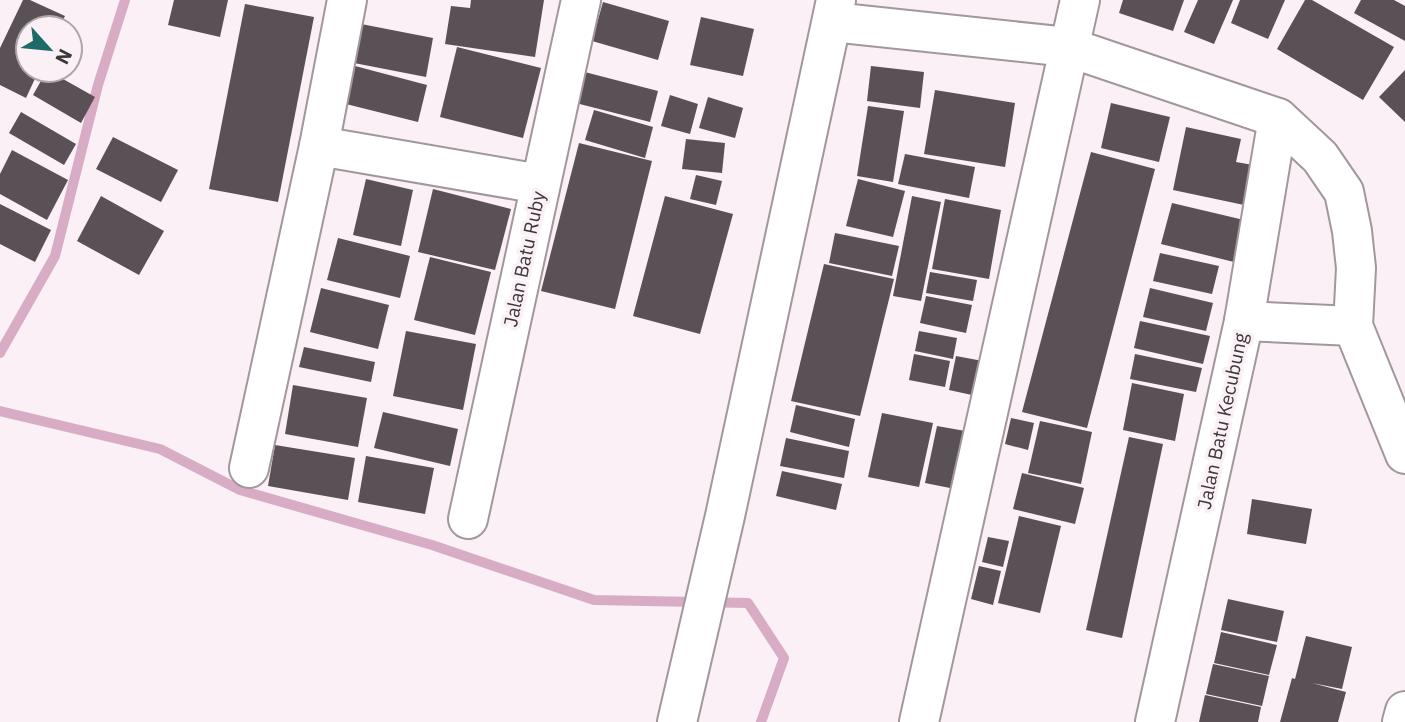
<svg xmlns="http://www.w3.org/2000/svg" width="1405" height="722" viewBox="0 0 1405 722" font-family="'IBM Plex Sans',sans-serif">
<style>
.lines{fill:none;stroke-linecap:round;stroke-linejoin:round}
.stream{stroke:#d8acc5;stroke-width:10}
.building{fill:#595155}
.minor-casing{stroke:#a1979d;stroke-width:42}
.minor{stroke:#fff;stroke-width:38}
.labels{text-anchor:middle;dominant-baseline:central;stroke-width:7;stroke-linejoin:round;paint-order:stroke}
.street-label{font-size:19px;fill:#3b3739;stroke:#faf0f5}
</style>
<rect width="100%" height="100%" fill="#faf0f5"/>
<g class="lines">
<g class="stream">
<path d="M 0,353 L 55,256 L 98,85 L 125,0"/>
<path d="M 0,411 L 160,449 L 240,490 L 432,545 L 594,600 L 748,603 L 784,658 L 761,722"/>
</g>
</g>
<g class="building">
<path d="M 23,0 L 30,0 L 65,16 L 59,28 L 28,28 L 28,70 L 39,70 L 26,98 L 0,85 L 0,48 Z"/>
<path d="M 174,0 L 228,0 L 220,37 L 168,25 Z"/>
<path d="M 471,0 L 544,0 L 535,57 L 445,44 L 451,6 L 470,8 Z"/>
<path d="M 1123,0 L 1184,0 L 1173,31 L 1119,13 Z"/>
<path d="M 1198,0 L 1233,0 L 1214,44 L 1184,32 Z"/>
<path d="M 1240,0 L 1285,0 L 1268,39 L 1231,23 Z"/>
<path d="M 1305,0 L 1312,0 L 1394,47 L 1363,100 L 1277,49 Z"/>
<path d="M 1361,0 L 1394,0 L 1405,6 L 1405,41 L 1354,13 Z"/>
<path d="M 603,2 L 669,21 L 658,60 L 592,41 Z"/>
<path d="M 245,4 L 314,17 L 278,202 L 209,189 Z"/>
<path d="M 701,17 L 754,29 L 743,76 L 690,65 Z"/>
<path d="M 356,23 L 433,38 L 426,77 L 349,62 Z"/>
<path d="M 457,47 L 541,68 L 523,138 L 440,117 Z"/>
<path d="M 355,66 L 427,85 L 418,122 L 346,104 Z"/>
<path d="M 871,66 L 924,72 L 920,108 L 867,101 Z"/>
<path d="M 47,70 L 95,97 L 81,123 L 33,95 Z"/>
<path d="M 577,70 L 658,91 L 650,122 L 568,101 Z"/>
<path d="M 1405,70 L 1405,122 L 1379,97 Z"/>
<path d="M 935,90 L 1015,103 L 1005,167 L 924,154 Z"/>
<path d="M 670,95 L 698,104 L 690,134 L 661,126 Z"/>
<path d="M 708,97 L 743,108 L 735,138 L 699,128 Z"/>
<path d="M 1111,103 L 1170,117 L 1159,162 L 1101,148 Z"/>
<path d="M 868,106 L 904,111 L 893,182 L 857,176 Z"/>
<path d="M 594,110 L 653,127 L 645,158 L 585,140 Z"/>
<path d="M 21,112 L 76,144 L 64,165 L 9,133 Z"/>
<path d="M 1186,127 L 1241,139 L 1236,162 L 1253,165 L 1244,205 L 1173,190 Z"/>
<path d="M 113,137 L 178,170 L 161,202 L 96,169 Z"/>
<path d="M 686,139 L 725,143 L 722,173 L 682,169 Z"/>
<path d="M 579,143 L 652,161 L 615,309 L 541,291 Z"/>
<path d="M 12,150 L 68,180 L 47,220 L 0,194 L 0,174 Z"/>
<path d="M 1091,152 L 1155,169 L 1087,428 L 1022,412 Z"/>
<path d="M 905,154 L 975,167 L 969,198 L 898,184 Z"/>
<path d="M 696,175 L 722,181 L 716,205 L 690,199 Z"/>
<path d="M 366,179 L 413,190 L 401,246 L 353,235 Z"/>
<path d="M 858,179 L 905,191 L 893,237 L 846,226 Z"/>
<path d="M 433,189 L 511,209 L 495,270 L 418,252 Z"/>
<path d="M 101,196 L 164,231 L 139,275 L 77,241 Z"/>
<path d="M 665,196 L 733,214 L 700,334 L 633,316 Z"/>
<path d="M 912,196 L 941,202 L 921,301 L 893,296 Z"/>
<path d="M 945,199 L 1001,210 L 989,279 L 932,269 Z"/>
<path d="M 1172,203 L 1244,220 L 1234,262 L 1161,244 Z"/>
<path d="M 0,204 L 51,230 L 35,262 L 0,244 Z"/>
<path d="M 835,233 L 899,246 L 892,276 L 829,263 Z"/>
<path d="M 338,238 L 410,256 L 400,298 L 327,280 Z"/>
<path d="M 1160,253 L 1219,266 L 1212,294 L 1153,281 Z"/>
<path d="M 430,257 L 491,272 L 475,335 L 414,320 Z"/>
<path d="M 824,264 L 894,279 L 860,416 L 791,401 Z"/>
<path d="M 930,272 L 977,280 L 973,301 L 926,293 Z"/>
<path d="M 321,288 L 389,305 L 378,349 L 310,332 Z"/>
<path d="M 1150,288 L 1213,303 L 1206,331 L 1143,317 Z"/>
<path d="M 926,296 L 972,305 L 966,333 L 920,323 Z"/>
<path d="M 1140,321 L 1210,336 L 1203,364 L 1134,348 Z"/>
<path d="M 406,331 L 476,344 L 463,410 L 393,396 Z"/>
<path d="M 919,331 L 957,338 L 953,359 L 915,351 Z"/>
<path d="M 304,347 L 375,362 L 371,382 L 299,367 Z"/>
<path d="M 914,354 L 950,361 L 945,387 L 909,380 Z"/>
<path d="M 1135,354 L 1202,368 L 1196,392 L 1130,379 Z"/>
<path d="M 956,356 L 988,362 L 981,397 L 949,390 Z"/>
<path d="M 1132,383 L 1184,394 L 1175,441 L 1123,430 Z"/>
<path d="M 293,385 L 367,398 L 358,447 L 285,434 Z"/>
<path d="M 796,405 L 855,419 L 849,447 L 790,432 Z"/>
<path d="M 383,412 L 458,429 L 450,466 L 374,448 Z"/>
<path d="M 882,413 L 933,423 L 919,487 L 868,477 Z"/>
<path d="M 1011,418 L 1034,423 L 1028,450 L 1005,444 Z"/>
<path d="M 1040,421 L 1092,432 L 1081,484 L 1028,473 Z"/>
<path d="M 937,426 L 971,432 L 960,490 L 925,483 Z"/>
<path d="M 1129,437 L 1163,444 L 1122,638 L 1086,630 Z"/>
<path d="M 786,438 L 849,451 L 844,478 L 780,466 Z"/>
<path d="M 275,445 L 355,458 L 348,500 L 268,486 Z"/>
<path d="M 366,456 L 434,468 L 425,514 L 358,502 Z"/>
<path d="M 782,471 L 842,484 L 836,510 L 776,496 Z"/>
<path d="M 1022,473 L 1084,488 L 1075,524 L 1013,509 Z"/>
<path d="M 1252,499 L 1312,509 L 1306,544 L 1247,534 Z"/>
<path d="M 1019,516 L 1061,526 L 1040,613 L 998,603 Z"/>
<path d="M 988,537 L 1009,541 L 1003,567 L 982,562 Z"/>
<path d="M 979,566 L 1001,571 L 993,605 L 971,599 Z"/>
<path d="M 1228,599 L 1284,611 L 1277,642 L 1221,630 Z"/>
<path d="M 1221,632 L 1277,645 L 1269,675 L 1214,663 Z"/>
<path d="M 1306,636 L 1352,647 L 1342,689 L 1312,683 L 1346,692 L 1338,722 L 1280,722 L 1292,678 L 1295,679 Z"/>
<path d="M 1213,664 L 1269,676 L 1262,706 L 1206,694 Z"/>
<path d="M 1205,695 L 1261,707 L 1258,722 L 1199,722 Z"/>
</g>
<g class="lines">
<defs>
<g id="minor">
<path d="M 832,22 L 1068,47 L 1278,118 L 1320,157 L 1344,192 L 1352,231 L 1356,268 L 1353,326 L 1405,454"/>
<path d="M 319,146 L 540,184"/>
<path d="M 1244,321 L 1353,326"/>
<path d="M 249,468 L 319,146 L 347,0"/>
<path d="M 468,519 L 581,0"/>
<path d="M 677,722 L 725,516 L 836,0"/>
<path d="M 919,722 L 1080,0"/>
<path d="M 1155,722 L 1244,321 L 1278,118"/>
<path d="M 1402,722 L 1405,711"/>
</g>
</defs>
<use href="#minor" class="minor-casing"/>
<use href="#minor" class="minor"/>
</g>
<g class="labels">
<g class="street-label">
<text transform="translate(524 259) rotate(-78)">Jalan Batu Ruby</text>
<text transform="translate(1222 421) rotate(-78)">Jalan Batu Kecubung</text>
</g>
</g>
<g transform="translate(49 49) rotate(117)"><circle r="33" fill="#faf0f5" stroke="#aea6aa" stroke-width="2"/>
<path d="M0-5L12 26L0 18L-12 26Z" fill="#1d6a69"/>
<text y="-10" font-size="19" font-weight="bold" text-anchor="middle" fill="#3b3739">N</text>
</g>
</svg>
